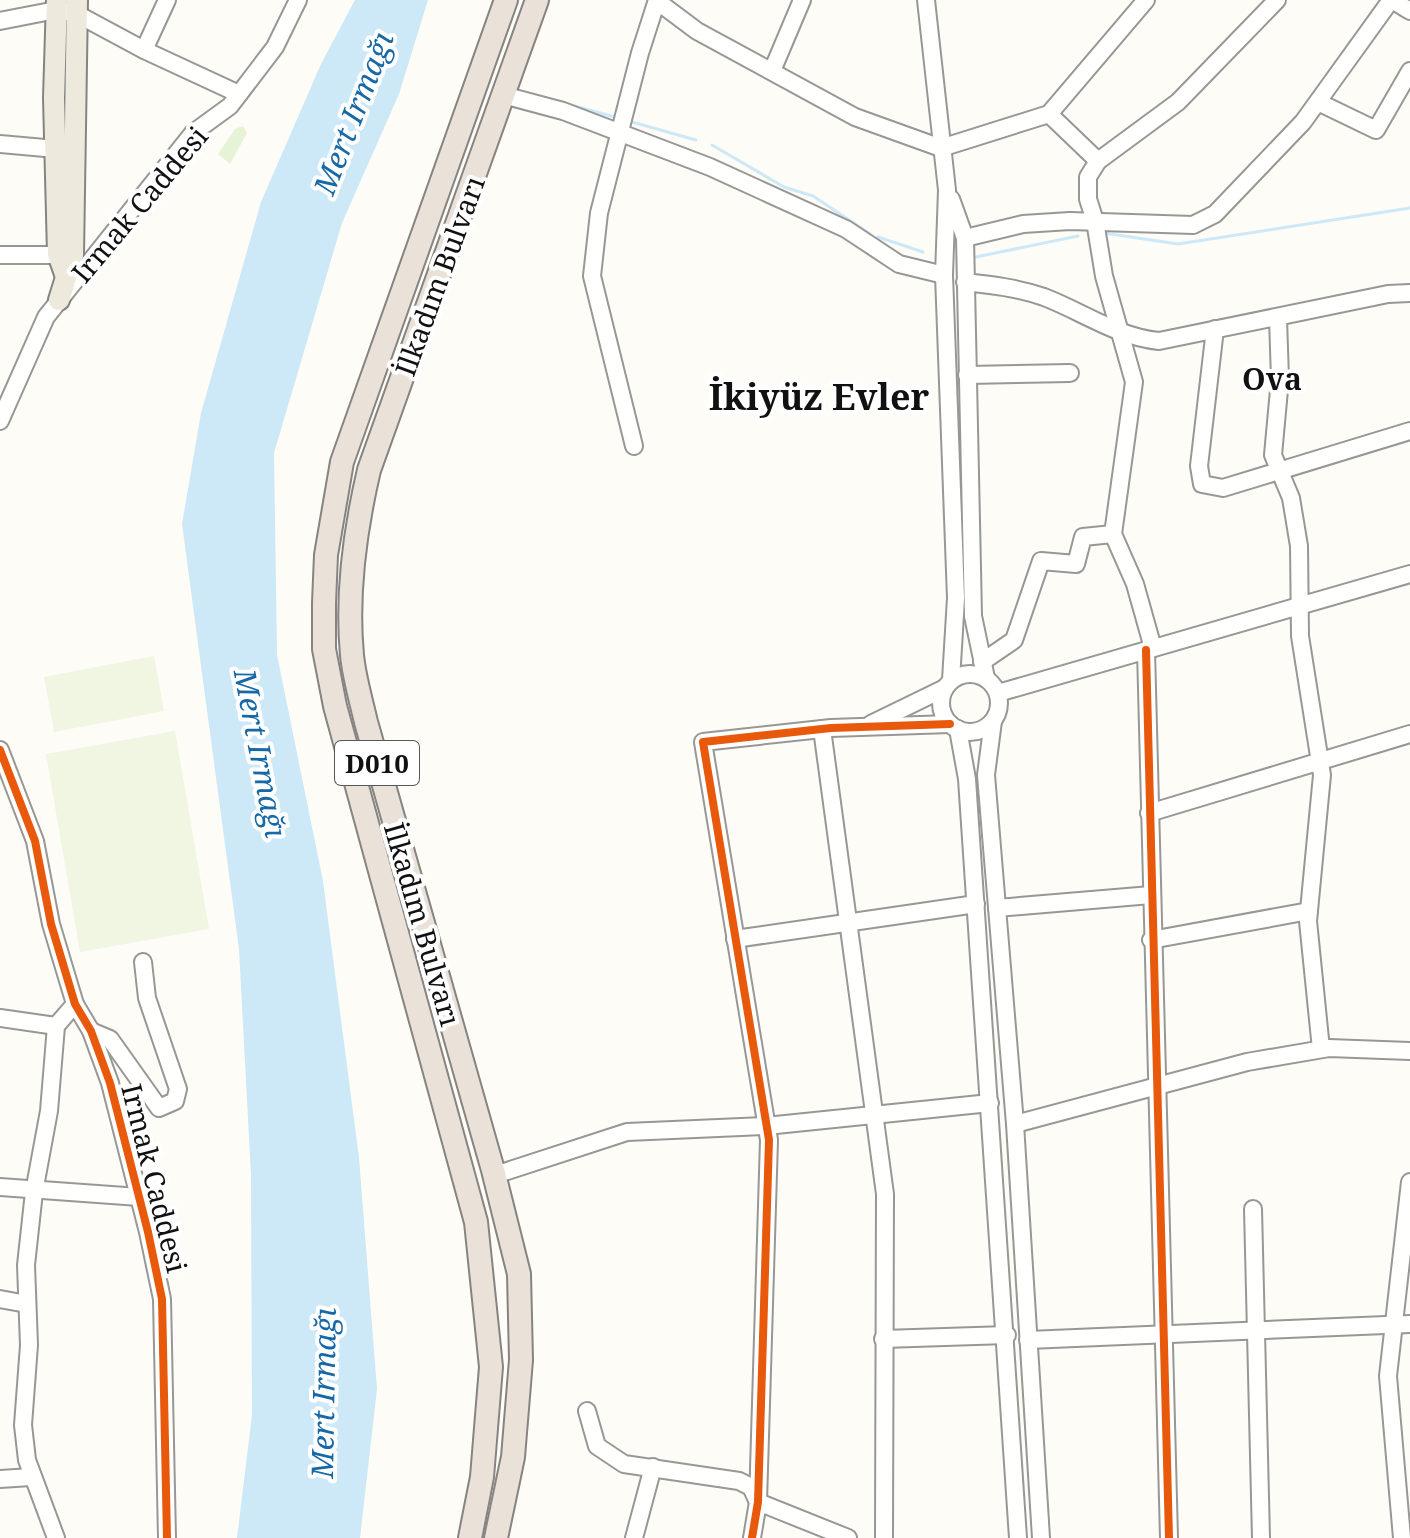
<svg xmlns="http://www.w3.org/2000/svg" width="1410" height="1538" viewBox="0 0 1410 1538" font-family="'Noto Serif',serif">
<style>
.green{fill:#e7f3d7}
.pitch{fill:#f0f6e1}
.water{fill:#cde8f7}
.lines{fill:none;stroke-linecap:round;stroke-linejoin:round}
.stream{stroke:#cde8f7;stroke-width:3}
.minor-casing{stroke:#979795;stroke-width:20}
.major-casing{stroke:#858482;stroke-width:24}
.highway-casing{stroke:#858482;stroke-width:26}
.minor{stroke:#fffffe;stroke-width:16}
.major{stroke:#ede9dc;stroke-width:20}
.highway{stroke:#eae1d8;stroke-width:22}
.cycleway-casing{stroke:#fff;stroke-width:13}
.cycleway{stroke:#e8590c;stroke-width:8}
.labels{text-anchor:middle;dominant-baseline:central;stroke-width:8;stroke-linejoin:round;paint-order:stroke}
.shield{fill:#fff;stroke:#585858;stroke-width:2}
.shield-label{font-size:26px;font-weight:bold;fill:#111}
.street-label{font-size:28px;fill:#111;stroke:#fff}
.water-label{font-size:30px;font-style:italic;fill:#1768a6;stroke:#fff}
.neighbourhood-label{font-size:30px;font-weight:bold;fill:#111;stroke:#fff}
.district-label{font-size:36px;font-weight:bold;fill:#111;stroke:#fff}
</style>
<rect width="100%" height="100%" fill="#fdfcf7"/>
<path class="green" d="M 243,126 L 247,133 L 230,164 L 218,154 L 235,129 Z"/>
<g class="pitch">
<path d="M 154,656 L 164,711 L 54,732 L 44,677 Z"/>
<path d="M 175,731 L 209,929 L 80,952 L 46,754 Z"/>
</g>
<path class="water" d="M 355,0 L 428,0 L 399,94 L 342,223 L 274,453 L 277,655 L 323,881 L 359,1158 L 377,1389 L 360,1538 L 237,1538 L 252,1415 L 251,1175 L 239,949 L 182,524 L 201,413 L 261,202 L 321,64 Z"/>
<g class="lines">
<g class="stream">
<path d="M 526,93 L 615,117"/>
<path d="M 632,122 L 696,140"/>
<path d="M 712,145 L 784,187 L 813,196 L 870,234"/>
<path d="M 1104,233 L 1178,244 L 1410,208"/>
<path d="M 878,237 L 923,252"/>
<path d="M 976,257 L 1078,236"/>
</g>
<defs>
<g id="minor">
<path d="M 926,0 L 947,190 L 944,275 L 956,598 L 951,680"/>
<path d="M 1392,0 L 1410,11"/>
<path d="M 657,1 L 697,31 L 855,117 L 941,148 L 1049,114 L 1146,0"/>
<path d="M 0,21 L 56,10 L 77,14 L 144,50 L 239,94"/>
<path d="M 144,50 L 167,0"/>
<path d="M 772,71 L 802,0"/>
<path d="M 503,95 L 563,111 L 710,167 L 846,229 L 899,264 L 944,275"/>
<path d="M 1318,102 L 1376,130 L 1410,71"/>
<path d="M 1049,114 L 1098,161"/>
<path d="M 0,144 L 56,149"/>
<path d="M 951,199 L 965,238 L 973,616 L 986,678"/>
<path d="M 965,238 L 1023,224 L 1070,221 L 1193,225 L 1215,214 L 1303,122 L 1391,0"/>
<path d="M 0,255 L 70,255"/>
<path d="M 965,282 C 992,285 1018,288 1044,297 C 1083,312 1117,337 1159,341 L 1388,294 L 1410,293"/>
<path d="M 1278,318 L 1280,379 L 1273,455 L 1291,498 L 1299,546 L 1300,636 L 1322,775 L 1308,921 L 1321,1049"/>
<path d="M 1215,329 L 1199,466 L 1202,484 L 1223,488 L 1410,431"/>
<path d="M 967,375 L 1070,373"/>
<path d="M 0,421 L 46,317 L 193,133 L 230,106 L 275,47 L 298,0"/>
<path d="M 634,446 L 592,276 L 599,213 L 640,53 L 657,0"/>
<path d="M 1153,648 L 1135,584 L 1113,534 L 1134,382 L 1104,276 L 1095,221 L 1088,199 L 1088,177 L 1098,161 L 1178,102 L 1277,0"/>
<path d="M 1146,650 L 1169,1538"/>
<path d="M 982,662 L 1014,640 L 1041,561 L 1076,564 L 1083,537 L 1113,534"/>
<circle cx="970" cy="703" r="29"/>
<path d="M 998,693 L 1410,574"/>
<path d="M 993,721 L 986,775 L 1015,1124 L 1041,1538"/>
<path d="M 871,724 L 945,688"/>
<path d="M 822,729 L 885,1194 L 884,1538"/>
<path d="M 958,729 L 967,779 L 1018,1538"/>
<path d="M 0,750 L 35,841 L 51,924 L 75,1004 L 91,1031 L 110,1083 L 148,1232 L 162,1299 L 167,1538"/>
<path d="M 1149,813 L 1410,734"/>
<path d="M 997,908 L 1151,895"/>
<path d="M 735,939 L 976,904"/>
<path d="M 1151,940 L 1309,911"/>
<path d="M 0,1018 L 56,1026"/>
<path d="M 91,1031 L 110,1039 L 159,1108 L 175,1101 L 178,1089 L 147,998 L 143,962"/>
<path d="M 1015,1124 L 1247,1062 L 1329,1048 L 1410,1051"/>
<path d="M 495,1175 L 627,1132 L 766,1126 L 990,1103"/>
<path d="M 0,1187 L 139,1197"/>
<path d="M 1253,1209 L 1261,1538"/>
<path d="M 0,1299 L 27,1304"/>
<path d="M 883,1339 L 1007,1335"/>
<path d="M 1028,1340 L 1410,1324"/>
<path d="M 587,1411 L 597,1446 L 624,1464 L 739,1481 L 751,1487 L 758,1502 L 848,1538"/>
<path d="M 0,1479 L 31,1477"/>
<path d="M 56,1538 L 27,1460 L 23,1425 L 29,1345 L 26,1265 L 34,1192 L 49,1111 L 56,1026 L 75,1004"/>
<path d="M 634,1538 L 653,1467"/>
<path d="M 752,1538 L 758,1502 L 769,1140 L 703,742 L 831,728 L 950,724"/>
<path d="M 1402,1538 L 1388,1376 L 1410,1182"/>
</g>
<g id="major">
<path d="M 57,0 L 54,98 L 58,254 L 65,274"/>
<path d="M 59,300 L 73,255 L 77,0"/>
</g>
<g id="highway">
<path d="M 470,1538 L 482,1477 L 491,1367 L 476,1222 L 335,706 L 324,649 L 324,603 L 326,555 L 342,462 L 506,0"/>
<path d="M 496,1538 L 513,1457 L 521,1360 L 519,1274 L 493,1170 L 366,722 C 361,700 354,677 352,655 C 346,592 355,530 369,470 L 537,0"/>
</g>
</defs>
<use href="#minor" class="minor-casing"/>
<use href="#major" class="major-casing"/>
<use href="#highway" class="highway-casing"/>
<use href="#minor" class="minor"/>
<use href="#major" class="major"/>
<use href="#highway" class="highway"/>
<defs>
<g id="cycleway">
<path d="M 1146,650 L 1169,1538"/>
<path d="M 0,750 L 35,841 L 51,924 L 75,1004 L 91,1031 L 110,1083 L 148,1232 L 162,1299 L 167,1538"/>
<path d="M 752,1538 L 758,1502 L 769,1140 L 703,742 L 831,728 L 950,724"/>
</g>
</defs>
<use href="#cycleway" class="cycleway-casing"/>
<use href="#cycleway" class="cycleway"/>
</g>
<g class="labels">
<rect class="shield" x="335" y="741" width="84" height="44" rx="6"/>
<g class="shield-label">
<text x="377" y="763">D010</text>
</g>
<g class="street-label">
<text transform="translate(139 204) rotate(-50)">Irmak Caddesi</text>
<text transform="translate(439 276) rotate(-70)">İlkadım Bulvarı</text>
<text transform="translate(423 924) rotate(74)">İlkadım Bulvarı</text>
<text transform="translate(155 1178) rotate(76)">Irmak Caddesi</text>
</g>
<g class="water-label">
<text transform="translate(353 113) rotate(-69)">Mert Irmağı</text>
<text transform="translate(261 753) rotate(79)">Mert Irmağı</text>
<text transform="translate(323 1393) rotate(-89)">Mert Irmağı</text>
</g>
<g class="neighbourhood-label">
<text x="1272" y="378">Ova</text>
</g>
<g class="district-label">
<text x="819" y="396">İkiyüz Evler</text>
</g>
</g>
</svg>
